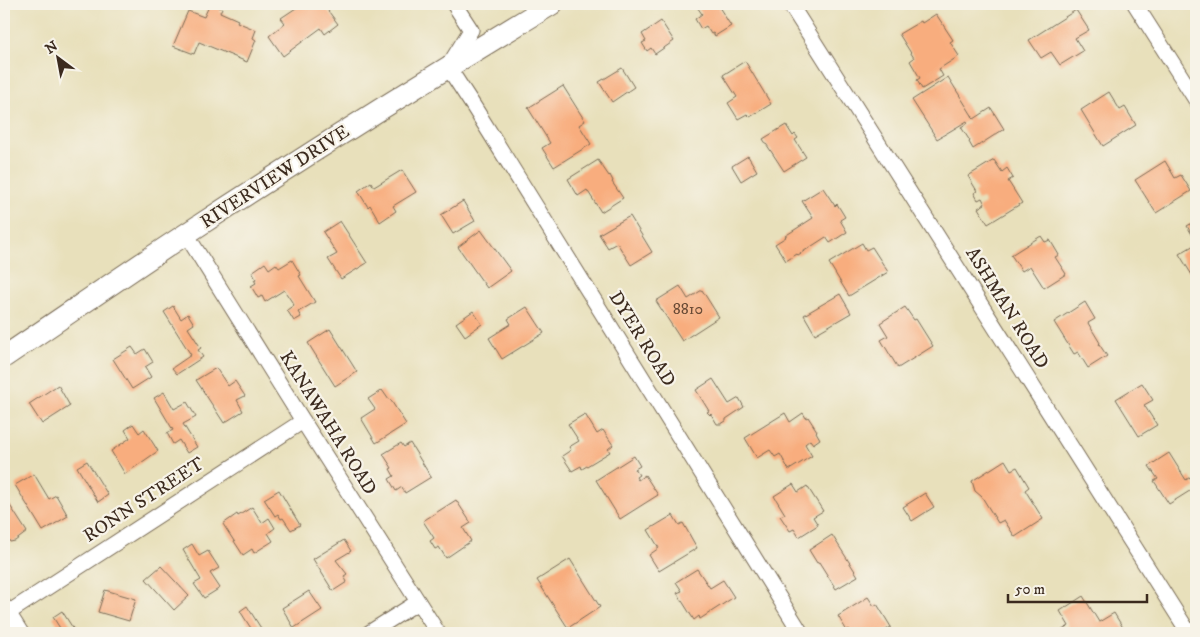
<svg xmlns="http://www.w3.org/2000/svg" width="1200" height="637" viewBox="0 0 1200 637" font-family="'IM FELL DW Pica',serif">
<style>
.building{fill:#f8ad7e}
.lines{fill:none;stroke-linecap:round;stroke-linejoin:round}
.street-casing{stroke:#786a55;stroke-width:17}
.secondary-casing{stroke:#786a55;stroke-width:23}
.street{stroke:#fff;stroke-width:15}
.secondary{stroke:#fff;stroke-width:21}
.labels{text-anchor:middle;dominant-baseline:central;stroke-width:4.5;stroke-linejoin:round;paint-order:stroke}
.number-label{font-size:16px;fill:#6a4b36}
.street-label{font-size:19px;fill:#3b2a1e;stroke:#f7f3e8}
</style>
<rect width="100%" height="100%" fill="#f7f3e8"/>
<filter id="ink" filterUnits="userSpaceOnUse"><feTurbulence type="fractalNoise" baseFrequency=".02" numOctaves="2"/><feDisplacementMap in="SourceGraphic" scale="10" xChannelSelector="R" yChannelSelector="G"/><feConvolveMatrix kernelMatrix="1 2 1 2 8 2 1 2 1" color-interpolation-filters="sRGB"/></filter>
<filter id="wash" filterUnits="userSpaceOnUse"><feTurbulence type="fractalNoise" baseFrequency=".0096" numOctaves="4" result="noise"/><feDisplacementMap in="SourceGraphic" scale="20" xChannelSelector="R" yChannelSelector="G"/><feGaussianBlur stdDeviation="1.12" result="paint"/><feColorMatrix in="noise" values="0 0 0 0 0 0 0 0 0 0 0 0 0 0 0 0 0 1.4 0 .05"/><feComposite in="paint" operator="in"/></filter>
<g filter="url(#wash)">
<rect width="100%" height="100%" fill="#e8e0bb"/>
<g id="blocks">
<g class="building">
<path d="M 210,4 L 222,8 L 220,12 L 238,20 L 237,22 L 256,30 L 253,38 L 256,40 L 247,62 L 199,42 L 194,54 L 173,46 L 188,11 L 204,17 Z"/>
<path d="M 298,4 L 323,4 L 338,24 L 325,34 L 321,28 L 283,56 L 269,36 L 285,23 L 281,18 L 299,6 Z"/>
<path d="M 695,4 L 722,4 L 723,5 L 719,7 L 731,26 L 715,36 L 713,33 L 711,34 L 706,26 L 701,29 L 695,19 L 702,14 Z"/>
<path d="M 1076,10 L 1089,30 L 1075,38 L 1083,51 L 1060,65 L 1051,52 L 1041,58 L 1029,40 Z"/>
<path d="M 936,14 L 953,40 L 950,42 L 959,56 L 939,69 L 943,76 L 922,89 L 917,80 L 920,78 L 910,61 L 914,58 L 899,34 L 921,21 L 922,23 Z"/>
<path d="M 661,21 L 674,41 L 655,54 L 651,48 L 647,51 L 642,43 L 646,41 L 642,34 Z"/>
<path d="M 745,61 L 771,104 L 750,117 L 747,114 L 738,119 L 728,103 L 737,97 L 723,75 Z"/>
<path d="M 622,68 L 634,87 L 612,102 L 599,82 Z"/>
<path d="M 948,77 L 973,117 L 972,117 L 974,119 L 991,108 L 1004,129 L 973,149 L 969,142 L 970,141 L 961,127 L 968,123 L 967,121 L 937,139 L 912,100 Z"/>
<path d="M 563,86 L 585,121 L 579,125 L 591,144 L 554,167 L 542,148 L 550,143 L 528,108 Z"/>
<path d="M 1109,92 L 1120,110 L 1125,107 L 1136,125 L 1103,146 L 1081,110 Z"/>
<path d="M 786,125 L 793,136 L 795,134 L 798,138 L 795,140 L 806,157 L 784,171 L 763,139 Z"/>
<path d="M 748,156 L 757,171 L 741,181 L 732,166 Z"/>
<path d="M 598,160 L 609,176 L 610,175 L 613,181 L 612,182 L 623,198 L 601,212 L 587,190 L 578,196 L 568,179 Z"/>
<path d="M 994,160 L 1002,172 L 1007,168 L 1013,178 L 1008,181 L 1022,203 L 988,224 L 978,208 L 985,204 L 982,198 L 978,200 L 974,193 L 977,191 L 968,176 Z"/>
<path d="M 1165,161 L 1175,178 L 1181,175 L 1191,191 L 1156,213 L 1135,180 Z"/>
<path d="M 402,170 L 416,192 L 393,206 L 396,211 L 380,222 L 370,205 L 368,207 L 358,191 L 371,182 L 374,187 Z"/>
<path d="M 823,188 L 835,206 L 837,204 L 845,217 L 840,220 L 847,232 L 830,243 L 826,237 L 798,255 L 797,254 L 786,261 L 775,244 L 786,237 L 785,236 L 813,218 L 802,201 Z"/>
<path d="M 463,201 L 475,221 L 453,234 L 441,215 Z"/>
<path d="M 630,216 L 652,252 L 631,265 L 617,243 L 608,248 L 599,234 Z"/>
<path d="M 340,221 L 367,263 L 341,279 L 328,259 L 337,254 L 323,232 Z"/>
<path d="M 1196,221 L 1196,241 L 1187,226 Z"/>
<path d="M 481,230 L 511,271 L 487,288 L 458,247 Z"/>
<path d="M 1041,236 L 1045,242 L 1050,240 L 1059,255 L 1055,257 L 1066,274 L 1044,288 L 1030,266 L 1022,271 L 1011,255 Z"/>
<path d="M 862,243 L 866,250 L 872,247 L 888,272 L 849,296 L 829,263 Z"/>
<path d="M 1196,244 L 1196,272 L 1192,275 L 1179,254 Z"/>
<path d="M 292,260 L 301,275 L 299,276 L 315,302 L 298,312 L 301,317 L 294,321 L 287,310 L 294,305 L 284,290 L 265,302 L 262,296 L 258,298 L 251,286 L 256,283 L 254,280 L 256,279 L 252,272 L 265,263 L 269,269 L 276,264 L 279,268 Z"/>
<path d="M 680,286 L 688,299 L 702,290 L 719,317 L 682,341 L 656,301 Z"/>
<path d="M 840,294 L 851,313 L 815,334 L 804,315 Z"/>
<path d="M 1085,302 L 1095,319 L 1088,323 L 1100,343 L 1099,344 L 1107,356 L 1088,368 L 1078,352 L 1074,354 L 1054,322 Z"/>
<path d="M 173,306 L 181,319 L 188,314 L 194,324 L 188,328 L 201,348 L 198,350 L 203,357 L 177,374 L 172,368 L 191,355 L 164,312 Z"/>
<path d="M 527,307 L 544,333 L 502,359 L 489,338 L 511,324 L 508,319 Z"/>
<path d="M 905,307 L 914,320 L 916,319 L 933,346 L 898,368 L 881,340 L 888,336 L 880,323 Z"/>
<path d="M 473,311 L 482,324 L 465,336 L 456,323 Z"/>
<path d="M 330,329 L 357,372 L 335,386 L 308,343 Z"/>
<path d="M 132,347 L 137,354 L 145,349 L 153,362 L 145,367 L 151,377 L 132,389 L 113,359 Z"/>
<path d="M 216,368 L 228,386 L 235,381 L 245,396 L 237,400 L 243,411 L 224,423 L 196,380 Z"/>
<path d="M 713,379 L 729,404 L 739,398 L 744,407 L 726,419 L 726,421 L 721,424 L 717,424 L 711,414 L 710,415 L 707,412 L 709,411 L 696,390 Z"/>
<path d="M 1142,383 L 1153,400 L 1144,405 L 1157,425 L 1139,436 L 1116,399 Z"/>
<path d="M 58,385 L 70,406 L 42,424 L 29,404 Z"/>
<path d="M 382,390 L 389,400 L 390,399 L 406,424 L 376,443 L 361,418 L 375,409 L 368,399 Z"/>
<path d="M 164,392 L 174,409 L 187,402 L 196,417 L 183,424 L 197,447 L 187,453 L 179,440 L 173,444 L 167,433 L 173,430 L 154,398 Z"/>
<path d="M 785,413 L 790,422 L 803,413 L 806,418 L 808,417 L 817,431 L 816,432 L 820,439 L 813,444 L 810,440 L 805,444 L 812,456 L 789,470 L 780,454 L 775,457 L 770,450 L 757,458 L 745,438 Z"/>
<path d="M 585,414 L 597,434 L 603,430 L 613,445 L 608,449 L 610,452 L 582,469 L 581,466 L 572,471 L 562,456 L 571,450 L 569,447 L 579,441 L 568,424 Z"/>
<path d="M 133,424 L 139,433 L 144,429 L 158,451 L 125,474 L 111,451 L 130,438 L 125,430 Z"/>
<path d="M 401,443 L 404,447 L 410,443 L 431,477 L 405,493 L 402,487 L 396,491 L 389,479 L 394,476 L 390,469 L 392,468 L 383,454 Z"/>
<path d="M 1169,453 L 1186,480 L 1190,477 L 1196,487 L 1169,504 L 1154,481 L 1158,479 L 1149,466 Z"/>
<path d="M 634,456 L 640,466 L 635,469 L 639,475 L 636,477 L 638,480 L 645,475 L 658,495 L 620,519 L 596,480 Z"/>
<path d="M 1005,460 L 1011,470 L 1017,467 L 1029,487 L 1025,490 L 1043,519 L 1015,537 L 1004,520 L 998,523 L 982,497 L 975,491 L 972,481 Z"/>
<path d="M 87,461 L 108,495 L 98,502 L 77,467 Z"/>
<path d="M 34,474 L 49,499 L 56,495 L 68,516 L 43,531 L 15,485 Z"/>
<path d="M 793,484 L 798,492 L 807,486 L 823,511 L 813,517 L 818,525 L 799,537 L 794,529 L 790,531 L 780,516 L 785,514 L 774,496 Z"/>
<path d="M 279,490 L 300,525 L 291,530 L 283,518 L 281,519 L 278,514 L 275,516 L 264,499 Z"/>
<path d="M 925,493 L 934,507 L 912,521 L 903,507 Z"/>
<path d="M 456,500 L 471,523 L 463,528 L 471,541 L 446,558 L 439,547 L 435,549 L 430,541 L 434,538 L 423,521 Z"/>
<path d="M 9,504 L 27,532 L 15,541 L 10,542 L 4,532 L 4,508 Z"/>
<path d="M 252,507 L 262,523 L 269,518 L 275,528 L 268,533 L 273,541 L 254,553 L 252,549 L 243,555 L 223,524 L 237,514 L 238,516 Z"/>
<path d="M 673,515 L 679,525 L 683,523 L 697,548 L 659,571 L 649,555 L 659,548 L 648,530 Z"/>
<path d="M 832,535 L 858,576 L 836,589 L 819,562 L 817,563 L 809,550 Z"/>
<path d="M 344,540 L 351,551 L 336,560 L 347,574 L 344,576 L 347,582 L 333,591 L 313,559 Z"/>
<path d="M 192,544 L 199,556 L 208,551 L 219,568 L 210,573 L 220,588 L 204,598 L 194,584 L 201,580 L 183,550 Z"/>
<path d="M 570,559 L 600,607 L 568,628 L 537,580 Z"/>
<path d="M 161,566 L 189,596 L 174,610 L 146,579 Z"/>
<path d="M 697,569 L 710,588 L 723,580 L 734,597 L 700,619 L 699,616 L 694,620 L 677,593 L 682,591 L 676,582 Z"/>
<path d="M 105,590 L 136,599 L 129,621 L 98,612 Z"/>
<path d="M 309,591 L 322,610 L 294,628 L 282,608 Z"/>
<path d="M 1083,596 L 1099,622 L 1114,613 L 1125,631 L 1122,633 L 1060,633 L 1059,632 L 1069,626 L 1060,611 Z"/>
<path d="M 868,597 L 874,606 L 877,604 L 891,627 L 881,633 L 852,633 L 849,629 L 847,631 L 838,616 Z"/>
<path d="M 247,606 L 264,633 L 254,633 L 240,611 Z"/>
<path d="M 62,611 L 76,633 L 63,633 L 53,617 Z"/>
</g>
</g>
</g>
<g filter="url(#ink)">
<use href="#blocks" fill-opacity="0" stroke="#786a55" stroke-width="1"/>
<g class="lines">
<defs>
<g id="street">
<path d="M 454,4 L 471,30 L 448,67 L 474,107 L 801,633"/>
<path d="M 790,4 L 1189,633"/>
<path d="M 1135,4 L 1196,100"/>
<path d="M 186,234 L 303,421 L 438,633"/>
<path d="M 4,606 L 21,633"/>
<path d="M 8,613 L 303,421"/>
<path d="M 369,633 L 418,602"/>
</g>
<path id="secondary" d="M 4,357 C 65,316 125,274 186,234 C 306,155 429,78 552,4"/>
</defs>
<use href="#street" class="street-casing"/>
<use href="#secondary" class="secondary-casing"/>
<use href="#street" class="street"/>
<use href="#secondary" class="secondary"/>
</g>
</g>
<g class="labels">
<g class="number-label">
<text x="688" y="309">8810</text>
</g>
<g class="street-label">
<text transform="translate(275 177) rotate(-33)">RIVERVIEW DRIVE</text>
<text transform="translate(1007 308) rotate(58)">ASHMAN ROAD</text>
<text transform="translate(642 339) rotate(58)">DYER ROAD</text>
<text transform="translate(328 423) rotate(58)">KANAWAHA ROAD</text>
<text transform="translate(144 500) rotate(-33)">RONN STREET</text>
</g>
</g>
<rect width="1200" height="637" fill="none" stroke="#f7f3e8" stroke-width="20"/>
<g transform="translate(58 58) rotate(328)" stroke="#f7f3e8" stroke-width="4" paint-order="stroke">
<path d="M0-4L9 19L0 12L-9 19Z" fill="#3b2a1e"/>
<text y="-8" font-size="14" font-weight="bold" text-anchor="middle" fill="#3b2a1e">N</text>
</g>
<path d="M1008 594v8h139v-8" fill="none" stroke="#3b2a1e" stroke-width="2.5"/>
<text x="1015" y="594" font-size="15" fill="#3b2a1e" stroke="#f7f3e8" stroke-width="4" paint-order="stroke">50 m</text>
</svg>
